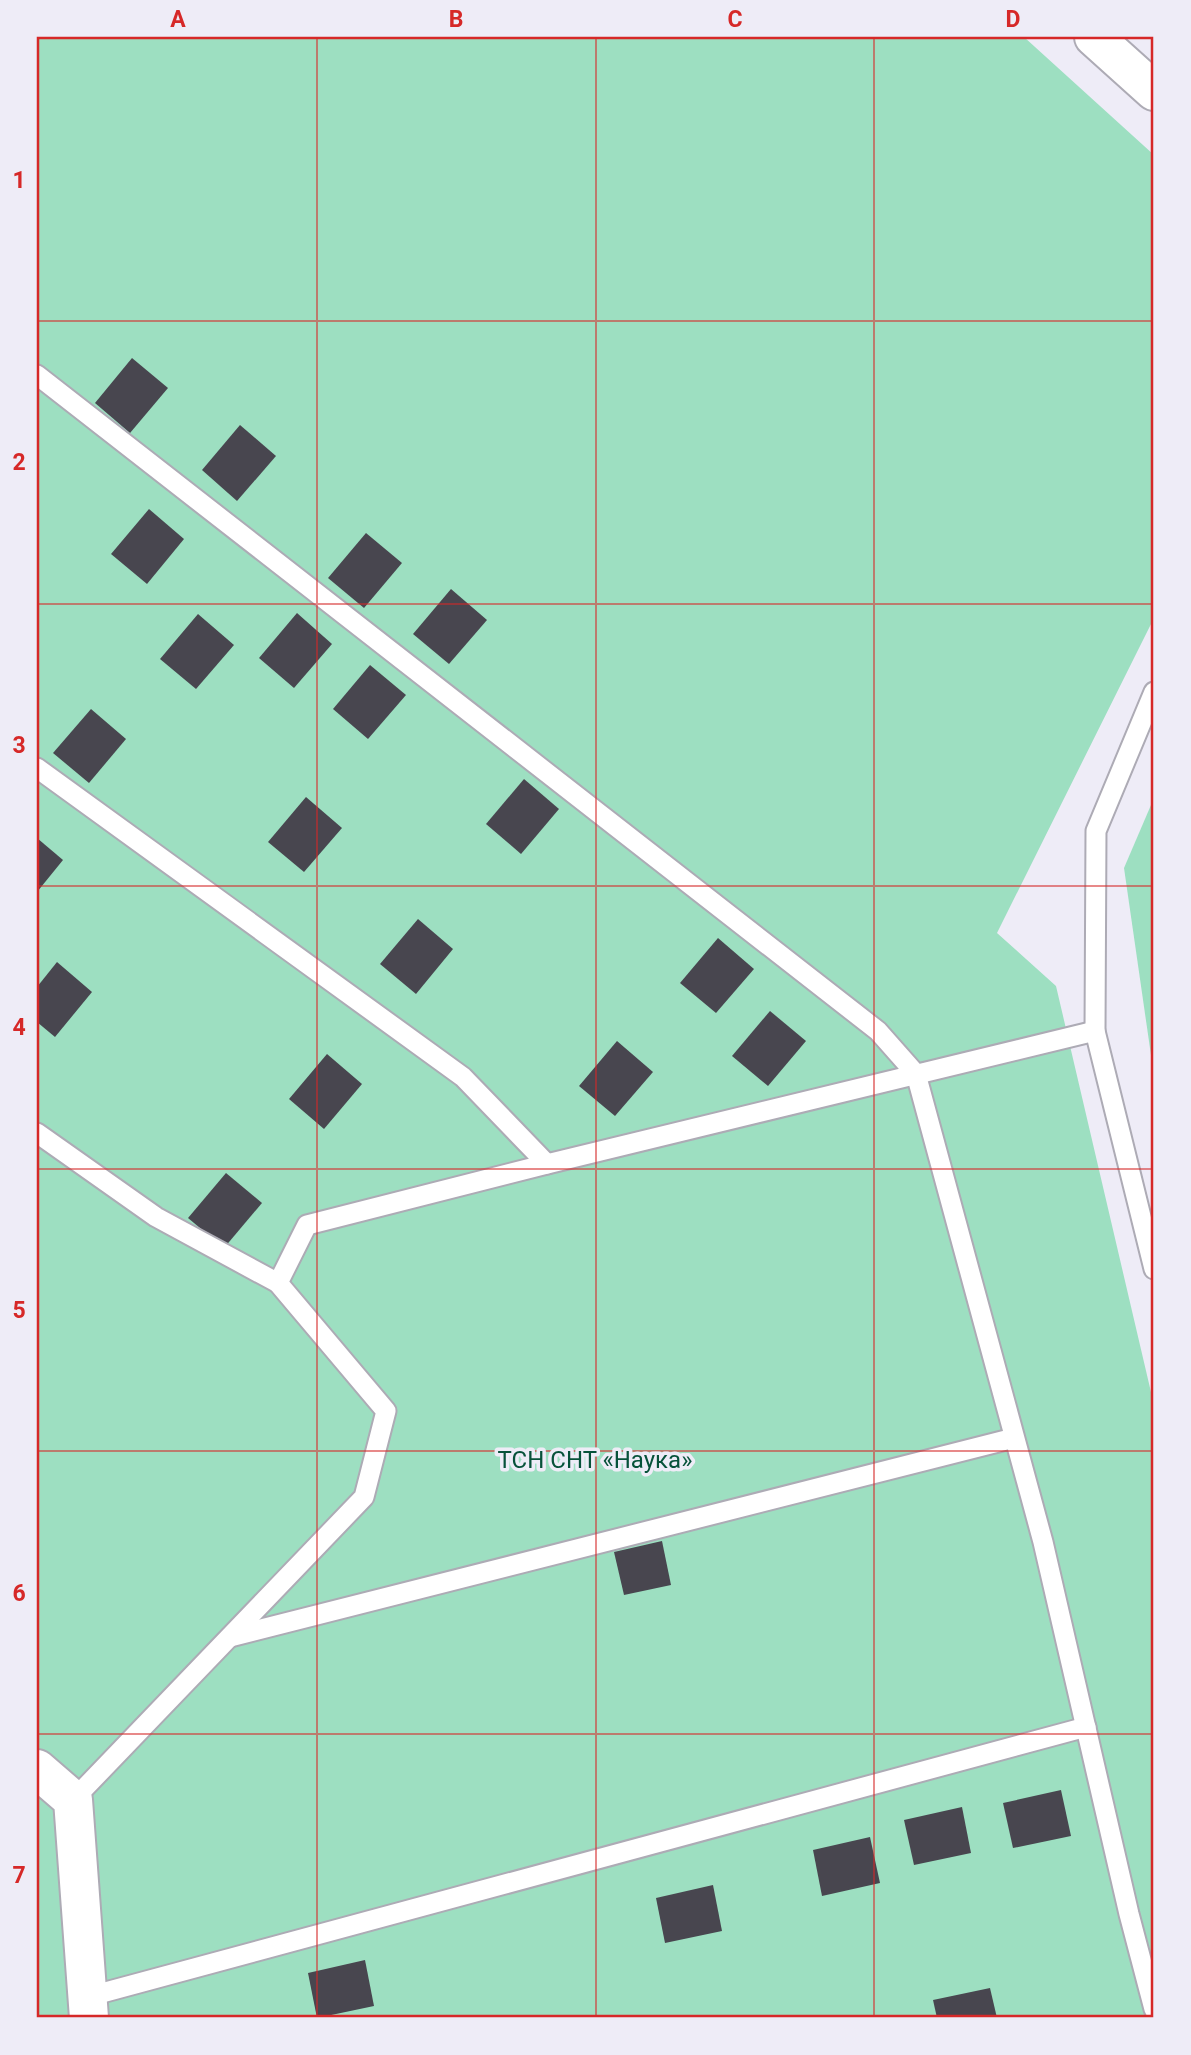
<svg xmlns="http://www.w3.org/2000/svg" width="1191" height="2055" viewBox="0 0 1191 2055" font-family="Roboto,sans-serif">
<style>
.green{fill:#9ddfc1}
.building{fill:#48464f}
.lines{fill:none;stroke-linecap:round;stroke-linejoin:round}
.service-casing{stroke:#adabb5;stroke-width:23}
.minor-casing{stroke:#adabb5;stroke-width:42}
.service{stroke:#fff;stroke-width:19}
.minor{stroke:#fff;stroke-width:38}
.grid{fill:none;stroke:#d62828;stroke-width:2;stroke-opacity:0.55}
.labels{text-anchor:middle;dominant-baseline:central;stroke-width:7;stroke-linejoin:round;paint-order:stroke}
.park-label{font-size:24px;fill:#07523a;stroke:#eeecf7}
.neatline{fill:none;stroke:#d62828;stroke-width:2.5}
.grid-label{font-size:23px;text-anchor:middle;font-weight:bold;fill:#d62828}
</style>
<rect width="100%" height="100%" fill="#eeecf7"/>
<g class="green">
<path d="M 37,37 L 1024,37 L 1154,155 L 1154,618 L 997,933 L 1056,986 L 1154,1405 L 1154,2018 L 37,2018 Z"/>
<path d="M 1154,798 L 1154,1076 L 1124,868 Z"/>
</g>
<g class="building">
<path d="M 132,358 L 168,388 L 130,433 L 95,403 Z"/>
<path d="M 240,425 L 276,456 L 237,501 L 202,470 Z"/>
<path d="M 149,509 L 184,539 L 147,584 L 111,554 Z"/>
<path d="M 366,533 L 402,563 L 364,608 L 328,578 Z"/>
<path d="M 451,589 L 487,620 L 449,664 L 413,634 Z"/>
<path d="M 297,613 L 332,644 L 294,688 L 259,658 Z"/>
<path d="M 198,614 L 234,645 L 196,689 L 160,659 Z"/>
<path d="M 370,665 L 406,695 L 368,739 L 333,709 Z"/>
<path d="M 91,709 L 126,739 L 89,783 L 53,753 Z"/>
<path d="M 524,779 L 559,809 L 521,854 L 486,824 Z"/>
<path d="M 306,797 L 342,828 L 304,872 L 268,842 Z"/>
<path d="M 37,838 L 63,860 L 37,892 Z"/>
<path d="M 418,919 L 453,949 L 416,994 L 380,964 Z"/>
<path d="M 718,938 L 754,969 L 716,1013 L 680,983 Z"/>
<path d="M 57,962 L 92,992 L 55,1037 L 37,1022 L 37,987 Z"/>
<path d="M 770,1011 L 806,1041 L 768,1086 L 732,1056 Z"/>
<path d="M 617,1041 L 653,1072 L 615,1116 L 579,1086 Z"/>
<path d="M 327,1054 L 362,1084 L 324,1129 L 289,1099 Z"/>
<path d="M 226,1173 L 262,1203 L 224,1248 L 188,1218 Z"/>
<path d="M 662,1541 L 671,1585 L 624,1595 L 614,1552 Z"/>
<path d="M 1061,1790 L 1071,1836 L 1013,1848 L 1003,1803 Z"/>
<path d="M 962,1807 L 971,1853 L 914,1865 L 904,1820 Z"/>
<path d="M 870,1837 L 880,1883 L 822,1896 L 813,1850 Z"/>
<path d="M 713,1885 L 722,1931 L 665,1943 L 656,1898 Z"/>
<path d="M 365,1960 L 374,2006 L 317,2018 L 308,1973 Z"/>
<path d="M 990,1988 L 997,2018 L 937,2018 L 933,2000 Z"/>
</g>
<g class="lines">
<defs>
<g id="service">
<path d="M 37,375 L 878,1031 L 916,1074 L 1043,1542 L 1129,1914 L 1154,2009"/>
<path d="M 1154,692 L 1096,831 L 1095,1031 L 1154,1269"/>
<path d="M 37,768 L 463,1077 L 547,1164"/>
<path d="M 37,1133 L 156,1217 L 278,1283"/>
<path d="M 230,1637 L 1014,1438"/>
<path d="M 73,1800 L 364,1497 L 386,1411 L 278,1283 L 307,1225 L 547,1164 L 1095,1031"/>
<path d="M 87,1997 L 1086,1727"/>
</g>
<g id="minor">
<path d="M 1094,37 L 1154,91"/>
<path d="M 37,1769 L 73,1800 L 89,2018"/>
</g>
</defs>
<use href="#service" class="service-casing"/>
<use href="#minor" class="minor-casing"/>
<use href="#service" class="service"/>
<use href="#minor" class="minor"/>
</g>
<path class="grid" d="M 317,37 L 317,2018M 596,37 L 596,2018M 874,37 L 874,2018M 37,321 L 1154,321M 37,604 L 1154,604M 37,886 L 1154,886M 37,1169 L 1154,1169M 37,1451 L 1154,1451M 37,1734 L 1154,1734"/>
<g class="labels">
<g class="park-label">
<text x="595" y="1460">ТСН СНТ «Наука»</text>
</g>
</g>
<rect width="1191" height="2055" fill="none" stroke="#eeecf7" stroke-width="77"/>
<rect x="38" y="38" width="1114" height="1978" class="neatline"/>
<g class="grid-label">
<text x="178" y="27">A</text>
<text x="456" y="27">B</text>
<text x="735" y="27">C</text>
<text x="1013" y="27">D</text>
<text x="19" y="188">1</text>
<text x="19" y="470">2</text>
<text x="19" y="753">3</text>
<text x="19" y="1035">4</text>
<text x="19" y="1318">5</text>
<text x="19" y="1601">6</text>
<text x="19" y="1883">7</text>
</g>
</svg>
